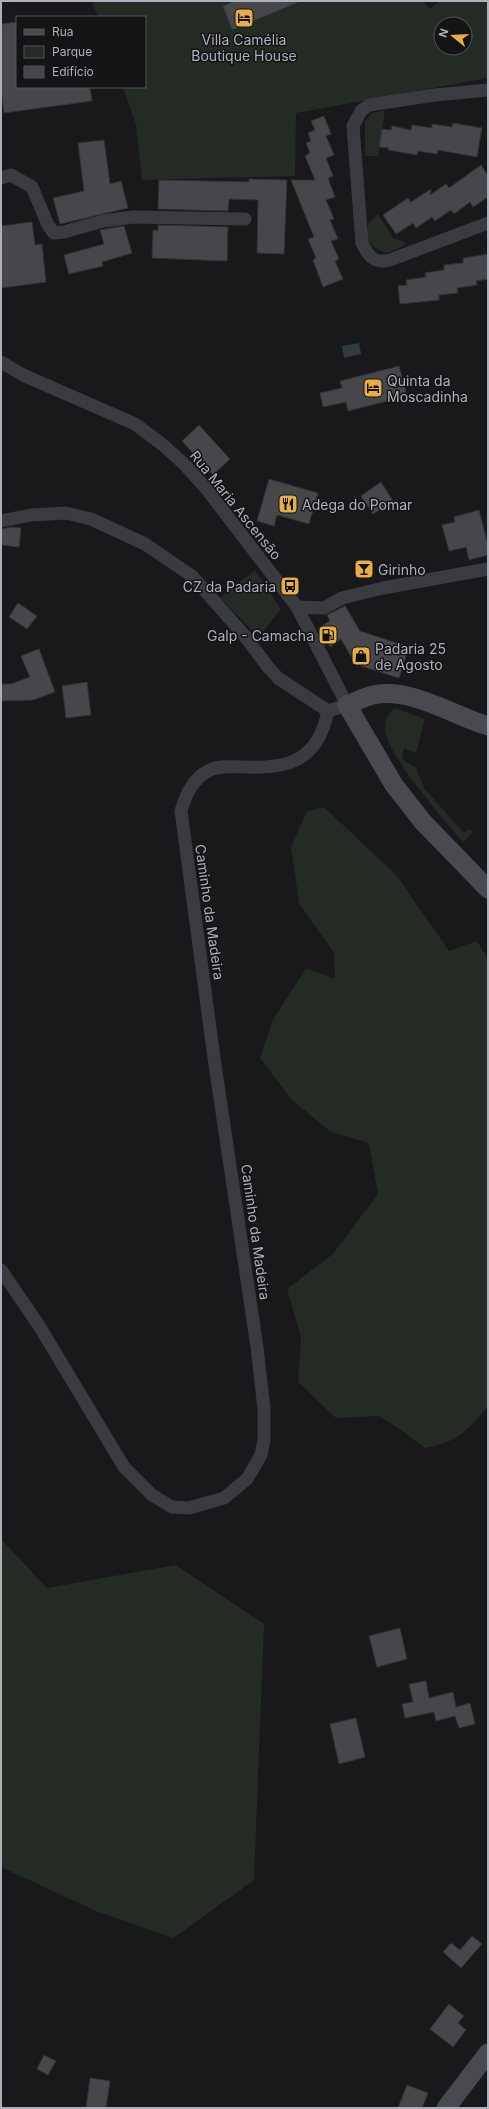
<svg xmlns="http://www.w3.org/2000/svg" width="489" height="2109" viewBox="0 0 489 2109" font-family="Inter,sans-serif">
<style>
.green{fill:#232b24;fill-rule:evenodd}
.water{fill:#313a40}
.building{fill:#46464b;stroke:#333337}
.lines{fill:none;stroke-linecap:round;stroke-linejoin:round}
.minor{stroke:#3a3b40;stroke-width:13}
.secondary{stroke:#484a4f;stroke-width:19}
.labels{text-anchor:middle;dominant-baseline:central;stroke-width:3;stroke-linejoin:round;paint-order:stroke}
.poi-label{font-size:14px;fill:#acb0ba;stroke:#141416;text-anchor:start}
.street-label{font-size:14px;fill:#acb0ba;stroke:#141416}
</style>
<rect width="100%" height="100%" fill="#19191b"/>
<g class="green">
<path d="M 92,1 L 423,1 L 430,9 L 440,1 L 488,1 L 488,78 L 296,113 L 295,176 L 142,180 L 136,125 L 123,87 L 145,87 L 145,17 L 98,17 ZM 441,24 L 465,24 L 465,48 L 441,48 Z"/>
<path d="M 385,110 L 378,156 L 365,156 L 365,121 L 372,113 Z"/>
<path d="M 378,214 L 393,238 L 403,241 L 406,245 L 386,253 C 368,246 367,242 368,224 Z"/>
<path d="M 255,570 L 281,609 L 263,632 L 252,630 L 220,598 Z"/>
<path d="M 394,708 L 425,719 L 416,753 L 404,748 L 402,759 L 416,768 L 424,788 L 464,833 L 470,829 L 473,832 L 463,842 C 445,821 387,755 385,730 C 385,720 387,715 394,708 Z"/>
<path d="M 324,807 L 397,876 L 449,951 L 477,941 L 488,959 L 488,1407 C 466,1431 458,1442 425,1448 L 404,1432 L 379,1416 L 336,1418 L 298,1382 L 301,1337 L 287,1289 L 333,1254 L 378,1194 L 369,1143 L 331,1132 L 292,1100 L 260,1058 L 273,1020 L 306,968 L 335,979 L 334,953 L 299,903 L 291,847 L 307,811 Z"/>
<path d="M 1,1539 L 47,1588 L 176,1565 L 264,1624 L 254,1880 L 173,1938 L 96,1911 L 1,1867 Z"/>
</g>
<path class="water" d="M 359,343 L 361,354 L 344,358 L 342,346 Z"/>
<g class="building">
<path d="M 235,1 L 301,1 L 232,30 L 223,6 Z"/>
<path d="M 17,22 L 17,87 L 90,87 L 92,101 L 4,113 L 1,90 L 1,24 Z"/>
<path d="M 324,116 L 331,134 L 326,136 L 334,155 L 326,158 L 333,176 L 328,178 L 335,197 L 326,200 L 334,219 L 330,220 L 338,239 L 331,241 L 339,259 L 335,261 L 343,279 L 323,287 L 313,260 L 316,258 L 308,239 L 314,237 L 291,180 L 315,180 L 305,156 L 310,153 L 306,143 L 311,141 L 308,133 L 315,130 L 311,121 Z"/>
<path d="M 453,123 L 482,128 L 477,157 L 438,150 L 437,154 L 418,151 L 417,155 L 388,150 L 389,148 L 379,147 L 382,129 L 391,130 L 392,126 L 411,130 L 412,125 L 432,128 L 432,124 L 452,127 Z"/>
<path d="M 104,140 L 110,184 L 121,181 L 128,208 L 60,224 L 53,198 L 84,191 L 78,143 Z"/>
<path d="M 481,165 L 488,176 L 488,197 L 473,207 L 470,202 L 454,214 L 451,210 L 435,221 L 432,217 L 416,228 L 413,223 L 396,234 L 383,215 L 408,198 L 411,202 L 431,189 L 430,195 L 446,184 L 449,188 Z"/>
<path d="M 249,179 L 287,180 L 284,254 L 257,253 L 258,200 L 229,199 L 228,211 L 158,209 L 159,180 L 249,182 Z"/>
<path d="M 32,222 L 35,245 L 42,244 L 46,282 L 1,288 L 1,226 Z"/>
<path d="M 158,225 L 228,227 L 227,261 L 152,258 L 153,230 L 158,231 Z"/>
<path d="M 124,226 L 132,253 L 102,262 L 103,266 L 69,274 L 64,255 L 104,244 L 100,230 Z"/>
<path d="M 488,254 L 488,279 L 476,281 L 477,285 L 457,288 L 458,293 L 439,295 L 439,300 L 400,304 L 398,286 L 407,285 L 406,280 L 426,277 L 425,273 L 444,270 L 444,265 L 463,263 L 463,258 Z"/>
<path d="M 399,366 L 407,396 L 348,411 L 346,402 L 323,407 L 320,393 L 342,388 L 340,381 Z"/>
<path d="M 199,425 L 230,459 L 213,475 L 182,441 Z"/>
<path d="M 269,479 L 318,493 L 309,524 L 277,515 L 274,526 L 257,521 Z"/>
<path d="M 381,482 L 393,501 L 373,514 L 361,496 Z"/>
<path d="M 479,510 L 488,545 L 488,555 L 469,560 L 466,547 L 449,551 L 442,525 L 455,522 L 454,517 Z"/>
<path d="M 12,527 L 21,528 L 19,547 L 1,545 L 1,529 Z"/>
<path d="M 18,603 L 37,616 L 27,629 L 9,617 Z"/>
<path d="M 345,606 L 360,631 L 409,647 L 399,678 L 361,666 L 352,658 L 341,639 L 330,647 L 318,628 L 330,621 L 327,615 Z"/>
<path d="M 39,649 L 55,692 L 33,700 L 1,701 L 1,684 L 11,684 L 30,677 L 21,656 Z"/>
<path d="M 87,682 L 91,715 L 66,718 L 62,686 Z"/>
<path d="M 400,1628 L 407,1659 L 377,1667 L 369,1636 Z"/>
<path d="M 426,1681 L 429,1698 L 453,1692 L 456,1707 L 470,1703 L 475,1724 L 459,1728 L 455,1716 L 436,1721 L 434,1712 L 405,1718 L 402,1704 L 413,1702 L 409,1684 Z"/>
<path d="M 356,1718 L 365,1757 L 339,1764 L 330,1724 Z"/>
<path d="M 472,1936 L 482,1944 L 461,1968 L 443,1952 L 451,1943 L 460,1950 Z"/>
<path d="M 449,2004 L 464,2016 L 458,2023 L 466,2030 L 453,2047 L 430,2029 Z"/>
<path d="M 44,2055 L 56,2061 L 48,2075 L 37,2069 Z"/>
<path d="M 90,2078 L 110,2081 L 106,2108 L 86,2108 Z"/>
<path d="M 407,2085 L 428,2093 L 422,2108 L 398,2108 Z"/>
</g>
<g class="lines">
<g class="minor">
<path d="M 488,90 L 435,95 L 369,105 L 361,111 L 353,126 L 362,243 C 368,256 374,264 390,260 L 488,223"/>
<path d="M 1,178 L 11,175 L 32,187 L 48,225 L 54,233 L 64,232 L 103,221 L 134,217 L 245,219"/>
<path d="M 1,362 L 23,375 L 135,424 L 163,445 L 184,464 L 205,487 L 297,607 L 347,705 L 328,711 L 278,678 L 268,667 L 244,635 L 192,576 L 145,544 L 91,519 L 66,513 L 31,515 L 1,521"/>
<path d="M 297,607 L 324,608 L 342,598 L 383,588 L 488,569"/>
<path d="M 1,1270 L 38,1324 L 124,1467 L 152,1495 L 172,1507 L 189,1508 L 224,1498 L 247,1479 L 261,1455 L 264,1440 L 264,1409 L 257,1347 L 214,1058 L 181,811 C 186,794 193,778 210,770 C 220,765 235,767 246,767 C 291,769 318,759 328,711"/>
</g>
<g class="secondary">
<path d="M 488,726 C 452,715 411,687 373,695 C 364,697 355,702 347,705 L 394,785 L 423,822 L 488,889"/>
<path d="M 446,2108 L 488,2053"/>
</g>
</g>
<defs>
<symbol id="hotel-square" viewBox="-11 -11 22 22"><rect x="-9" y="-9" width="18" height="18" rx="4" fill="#e7ae45" stroke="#141416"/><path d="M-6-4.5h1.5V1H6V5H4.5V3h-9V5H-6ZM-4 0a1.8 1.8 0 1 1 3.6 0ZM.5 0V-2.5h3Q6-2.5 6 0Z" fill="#111"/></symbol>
<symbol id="restaurant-square" viewBox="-11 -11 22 22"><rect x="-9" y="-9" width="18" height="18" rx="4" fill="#e7ae45" stroke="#141416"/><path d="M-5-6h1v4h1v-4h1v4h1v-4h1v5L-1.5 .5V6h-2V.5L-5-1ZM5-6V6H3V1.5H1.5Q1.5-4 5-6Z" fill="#111"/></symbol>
<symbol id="bar-square" viewBox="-11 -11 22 22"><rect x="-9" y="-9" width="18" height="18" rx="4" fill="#e7ae45" stroke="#141416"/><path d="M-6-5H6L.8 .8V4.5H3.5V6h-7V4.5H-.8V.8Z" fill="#111"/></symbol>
<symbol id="bus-square" viewBox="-11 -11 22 22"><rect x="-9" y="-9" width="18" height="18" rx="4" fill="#e7ae45" stroke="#141416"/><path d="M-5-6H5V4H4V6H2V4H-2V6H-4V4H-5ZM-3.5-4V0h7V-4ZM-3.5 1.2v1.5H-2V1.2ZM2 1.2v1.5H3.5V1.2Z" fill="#111"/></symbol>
<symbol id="fuel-square" viewBox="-11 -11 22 22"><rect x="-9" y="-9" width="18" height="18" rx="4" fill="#e7ae45" stroke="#141416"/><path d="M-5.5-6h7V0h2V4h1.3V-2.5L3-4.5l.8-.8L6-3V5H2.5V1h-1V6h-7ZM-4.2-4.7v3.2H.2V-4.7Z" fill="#111"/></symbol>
<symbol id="shop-square" viewBox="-11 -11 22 22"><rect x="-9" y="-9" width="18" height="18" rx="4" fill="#e7ae45" stroke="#141416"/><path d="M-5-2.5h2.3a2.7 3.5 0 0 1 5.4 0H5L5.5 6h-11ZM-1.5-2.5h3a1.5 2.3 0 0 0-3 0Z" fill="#111"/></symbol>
</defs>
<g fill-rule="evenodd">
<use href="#hotel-square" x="233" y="7" width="22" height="22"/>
<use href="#hotel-square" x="362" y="377" width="22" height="22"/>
<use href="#restaurant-square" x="277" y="493" width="22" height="22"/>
<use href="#bar-square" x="353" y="558" width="22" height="22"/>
<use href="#bus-square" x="279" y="575" width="22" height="22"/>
<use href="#fuel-square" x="317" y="624" width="22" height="22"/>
<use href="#shop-square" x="350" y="645" width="22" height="22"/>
</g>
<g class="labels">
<g class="poi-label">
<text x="244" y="39" text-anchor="middle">Villa Camélia<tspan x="244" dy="16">Boutique House</tspan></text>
<text x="387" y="380">Quinta da<tspan x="387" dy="16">Moscadinha</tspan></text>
<text x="302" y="504">Adega do Pomar</text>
<text x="378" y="569">Girinho</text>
<text x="276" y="586" text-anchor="end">CZ da Padaria</text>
<text x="314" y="635" text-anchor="end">Galp - Camacha</text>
<text x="375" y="648">Padaria 25<tspan x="375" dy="16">de Agosto</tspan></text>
</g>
<g class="street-label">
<text transform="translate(236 505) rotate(51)">Rua Maria Ascensão</text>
<text transform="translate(210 912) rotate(82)">Caminho da Madeira</text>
<text transform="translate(256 1232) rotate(82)">Caminho da Madeira</text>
</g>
</g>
<rect width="489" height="2109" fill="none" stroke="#acb0ba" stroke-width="4"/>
<rect x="16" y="16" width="130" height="72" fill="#141416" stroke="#515258"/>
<rect x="24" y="29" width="20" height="6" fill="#484a4f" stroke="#515258"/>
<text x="52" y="36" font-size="12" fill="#acb0ba">Rua</text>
<rect x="24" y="46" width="20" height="12" fill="#232b24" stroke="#515258"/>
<text x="52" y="56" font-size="12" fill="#acb0ba">Parque</text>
<rect x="24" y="66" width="20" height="12" fill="#46464b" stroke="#515258"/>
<text x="52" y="76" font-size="12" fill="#acb0ba">Edifício</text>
<g transform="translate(453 36) rotate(288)"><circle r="19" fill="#141416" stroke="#515258"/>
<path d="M0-3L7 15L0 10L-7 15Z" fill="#e7ae45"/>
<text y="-6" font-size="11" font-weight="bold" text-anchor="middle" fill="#acb0ba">N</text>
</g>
</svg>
